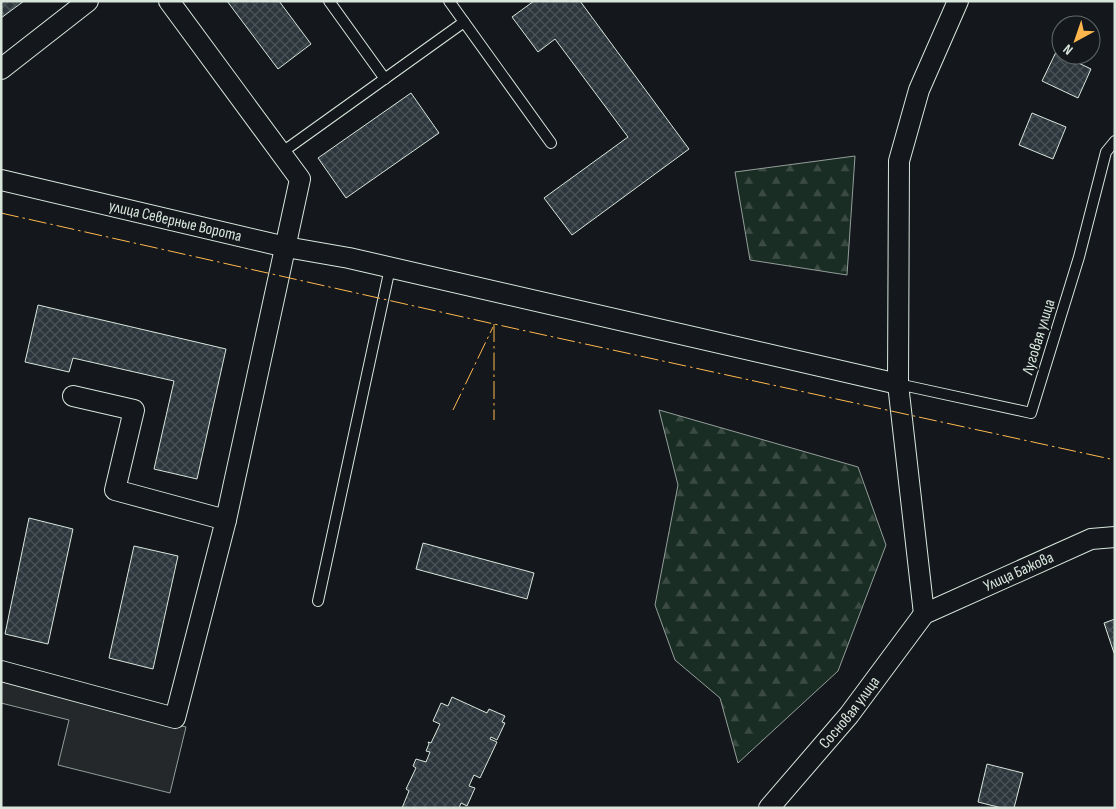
<svg xmlns="http://www.w3.org/2000/svg" width="1116" height="809" viewBox="0 0 1116 809" font-family="'Sofia Sans Condensed',sans-serif">
<style>
.forest{fill:url(#forest-firs);stroke:#939e99}
.parking{fill:#24282b;stroke:#939e99}
.building{fill:url(#building-cross-hatch);stroke:#d8e6dc}
.lines{fill:none;stroke-linecap:round;stroke-linejoin:round}
.lane-casing{stroke:#d8e6dc;stroke-width:12}
.street-casing{stroke:#d8e6dc;stroke-width:22}
.lane{stroke:#14181c;stroke-width:10}
.street{stroke:#14181c;stroke-width:20}
.power{stroke:#ffb74d;stroke-width:1;stroke-dasharray:18 4 2.5 4;stroke-linecap:butt}
.labels{text-anchor:middle;dominant-baseline:central;stroke-width:4;stroke-linejoin:round;paint-order:stroke}
.street-label{font-size:16px;fill:#d8e6dc;stroke:#14181c}
</style>
<defs>
<pattern id="forest-firs" width="22" height="20" patternUnits="userSpaceOnUse" patternTransform="scale(1.25)"><rect width="22" height="20" fill="#1a2d24"/><path d="M5 1l3.5 6h-7zM16 11l3.5 6h-7z" fill="#3b4b43"/></pattern>
<pattern id="building-cross-hatch" width="8" height="8" patternUnits="userSpaceOnUse" patternTransform="scale(1.25)"><rect width="8" height="8" fill="#2c363c"/><path d="M0 0l8 8M0 8l8-8" fill="none" stroke="#4a5358"/></pattern>
</defs>
<rect width="100%" height="100%" fill="#14181c"/>
<g class="forest">
<path d="M 855,156 L 847,275 L 750,260 L 735,172 Z"/>
<path d="M 659,410 L 858,467 L 886,545 L 838,671 L 738,763 L 720,698 L 675,660 L 655,605 L 678,485 Z"/>
</g>
<path class="parking" d="M 1,681 L 186,727 L 170,793 L 58,765 L 69,720 L 1,703 Z"/>
<g class="building">
<path d="M 1,1 L 24,1 L 1,18 Z"/>
<path d="M 227,1 L 279,1 L 311,44 L 278,69 Z"/>
<path d="M 534,1 L 580,1 L 689,149 L 572,235 L 544,198 L 628,137 L 555,39 L 538,52 L 512,17 Z"/>
<path d="M 1056,52 L 1091,69 L 1078,98 L 1042,81 Z"/>
<path d="M 411,93 L 439,133 L 346,198 L 318,158 Z"/>
<path d="M 1032,113 L 1066,127 L 1053,159 L 1019,145 Z"/>
<path d="M 38,305 L 226,349 L 197,479 L 154,469 L 174,381 L 73,358 L 69,372 L 25,362 Z"/>
<path d="M 29,518 L 73,529 L 48,644 L 5,634 Z"/>
<path d="M 423,543 L 534,573 L 527,599 L 416,569 Z"/>
<path d="M 134,546 L 178,556 L 153,669 L 109,658 Z"/>
<path d="M 1115,619 L 1115,653 L 1114,653 L 1104,623 Z"/>
<path d="M 452,697 L 487,713 L 489,709 L 505,716 L 502,722 L 505,723 L 497,740 L 491,737 L 490,739 L 497,742 L 480,778 L 474,775 L 469,786 L 475,788 L 467,806 L 461,803 L 459,808 L 402,808 L 409,791 L 406,789 L 416,768 L 413,766 L 416,759 L 426,762 L 430,752 L 426,751 L 429,744 L 428,742 L 431,743 L 440,724 L 433,721 L 441,703 L 448,706 Z"/>
<path d="M 987,764 L 1023,773 L 1014,808 L 1002,808 L 978,802 Z"/>
</g>
<g class="lines">
<defs>
<g id="lane">
<path d="M 329,1 L 385,79"/>
<path d="M 449,1 L 551,143"/>
<path d="M 281,153 L 464,22"/>
<path d="M 898,384 L 1031,413 L 1079,257 L 1106,152 L 1115,141"/>
<path d="M 318,601 L 390,268"/>
</g>
<g id="street">
<path d="M 1,69 L 88,1"/>
<path id="s1" d="M 1,180 L 286,247 L 349,258 L 898,384"/>
<path d="M 73,396 L 134,410 L 115,490 L 226,520"/>
<path d="M 924,614 L 898,384 L 899,161 L 919,90 L 958,1"/>
<path d="M 1,671 L 175,718 L 226,520 L 300,179 L 169,1"/>
<path id="s2" d="M 769,808 L 849,715 L 924,614 L 1091,539 L 1115,537"/>
</g>
</defs>
<use href="#lane" class="lane-casing"/>
<use href="#street" class="street-casing"/>
<use href="#lane" class="lane"/>
<use href="#street" class="street"/>
<g class="power">
<path d="M 1,213 L 494,324 L 1115,460"/>
<path d="M 494,324 L 494,420"/>
<path d="M 453,410 L 493,327"/>
</g>
</g>
<g class="labels">
<g class="street-label">
<text stroke="none"><textPath href="#s1" startOffset="179">улица Северные Ворота</textPath></text>
<text transform="translate(1039 337) rotate(-73)">Луговая улица</text>
<text stroke="none"><textPath href="#s2" startOffset="352">Улица Бажова</textPath></text>
<text stroke="none"><textPath href="#s2" startOffset="125">Сосновая улица</textPath></text>
</g>
</g>
<rect width="1116" height="809" fill="none" stroke="#d8e6dc" stroke-width="5"/>
<g transform="translate(1076 40) rotate(220)"><circle r="24" fill="#14181c" stroke="#626a69"/>
<path d="M0-4L9 19L0 12L-9 19Z" fill="#ffb74d"/>
<text y="-8" font-size="14" font-weight="bold" text-anchor="middle" fill="#d8e6dc">N</text>
</g>
</svg>
